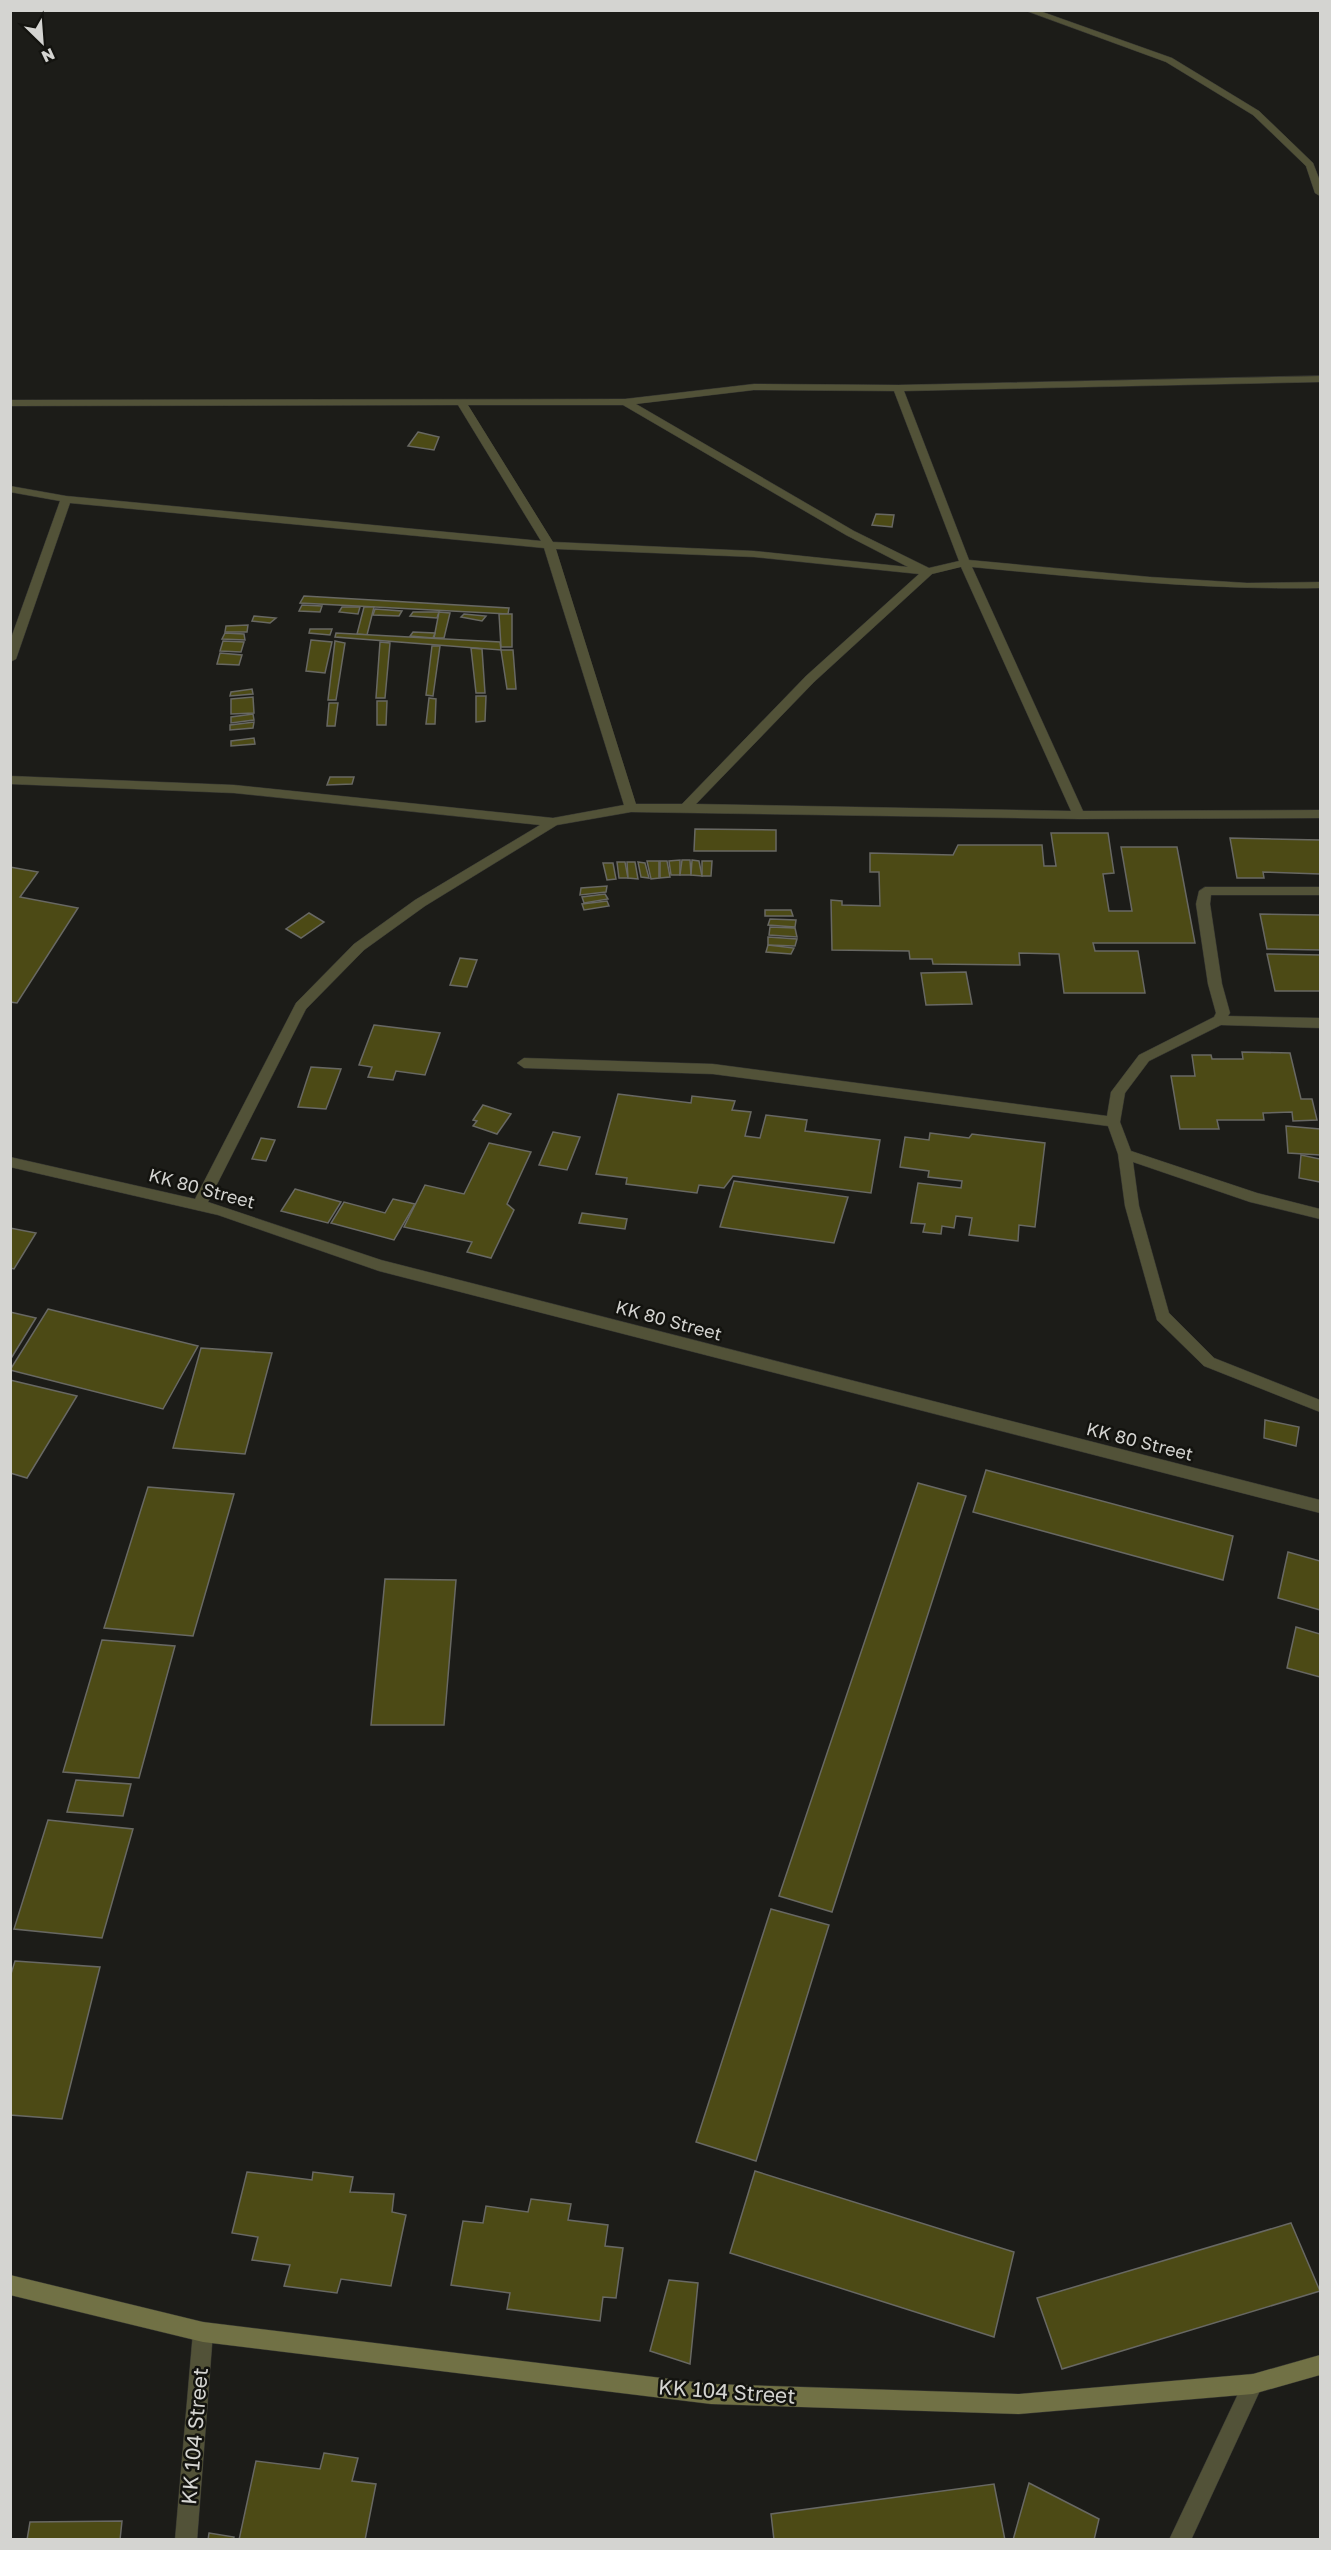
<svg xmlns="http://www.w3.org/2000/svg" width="1331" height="2550" viewBox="0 0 1331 2550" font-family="'Golos Text',sans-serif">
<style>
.building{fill:#4c4a15;stroke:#686863;stroke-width:1.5}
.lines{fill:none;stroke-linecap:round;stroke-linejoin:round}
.street-casing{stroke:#363632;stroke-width:1}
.secondary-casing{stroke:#363632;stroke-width:1}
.street{fill:#525238;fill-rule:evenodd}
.secondary{fill:#717145;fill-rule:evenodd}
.labels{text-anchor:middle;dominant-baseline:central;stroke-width:5;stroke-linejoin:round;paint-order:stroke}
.street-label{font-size:18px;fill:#d4d4d1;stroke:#13130f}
.near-street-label{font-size:21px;fill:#d4d4d1;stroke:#13130f}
</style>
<rect width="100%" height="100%" fill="#1c1c18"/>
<g class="building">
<path d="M 418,432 L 439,437 L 434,450 L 408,446 Z"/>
<path d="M 876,514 L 894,515 L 892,527 L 872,525 Z"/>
<path d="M 304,596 L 509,608 L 508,614 L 300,603 Z"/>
<path d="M 302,605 L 322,606 L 320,612 L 299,611 Z"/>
<path d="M 342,607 L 360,607 L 358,614 L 339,612 Z"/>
<path d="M 364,607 L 374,607 L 367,635 L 357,634 Z"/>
<path d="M 375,609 L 402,611 L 399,616 L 373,615 Z"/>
<path d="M 413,612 L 439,612 L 437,618 L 410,616 Z"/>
<path d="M 439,612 L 450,613 L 444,638 L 434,638 Z"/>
<path d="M 464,614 L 486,616 L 482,621 L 461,617 Z"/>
<path d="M 499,614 L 512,614 L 512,647 L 501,647 Z"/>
<path d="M 254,616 L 276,618 L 270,623 L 252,621 Z"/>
<path d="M 248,625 L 247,632 L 225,632 L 226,626 Z"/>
<path d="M 310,629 L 332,629 L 330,635 L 309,633 Z"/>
<path d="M 413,632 L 435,633 L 433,638 L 410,636 Z"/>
<path d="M 225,633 L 244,634 L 245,640 L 222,639 Z"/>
<path d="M 336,633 L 500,642 L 501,650 L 335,637 Z"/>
<path d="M 311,640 L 332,642 L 325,673 L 306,671 Z"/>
<path d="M 223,641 L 244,642 L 241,652 L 220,651 Z"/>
<path d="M 335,641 L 345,643 L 336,700 L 328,700 Z"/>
<path d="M 380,642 L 390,643 L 385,698 L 376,698 Z"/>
<path d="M 432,646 L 440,646 L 433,696 L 426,695 Z"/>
<path d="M 471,648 L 482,649 L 485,693 L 476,693 Z"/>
<path d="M 501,650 L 513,650 L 516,689 L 507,689 Z"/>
<path d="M 220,653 L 242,655 L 239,665 L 217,664 Z"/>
<path d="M 252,689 L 253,694 L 230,696 L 231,692 Z"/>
<path d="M 476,696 L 486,696 L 485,721 L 476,722 Z"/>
<path d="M 253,697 L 254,713 L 231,714 L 231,699 Z"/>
<path d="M 429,698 L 436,699 L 435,724 L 426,724 Z"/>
<path d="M 377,701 L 387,701 L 386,725 L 377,725 Z"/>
<path d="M 329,703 L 338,703 L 335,726 L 327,726 Z"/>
<path d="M 253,714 L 254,720 L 231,723 L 231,717 Z"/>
<path d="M 254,722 L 253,728 L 230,730 L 230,725 Z"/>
<path d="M 254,738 L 255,744 L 231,746 L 231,741 Z"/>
<path d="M 330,777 L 354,777 L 352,784 L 327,785 Z"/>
<path d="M 695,829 L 776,830 L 776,851 L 694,851 Z"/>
<path d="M 1051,833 L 1108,833 L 1114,873 L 1103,874 L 1109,911 L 1132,911 L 1121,847 L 1177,847 L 1195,943 L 1093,943 L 1095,951 L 1138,951 L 1145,993 L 1064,993 L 1059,954 L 1019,953 L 1020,965 L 933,964 L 932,959 L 910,959 L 909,951 L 832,950 L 831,900 L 842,901 L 842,905 L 880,906 L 879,872 L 870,872 L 870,853 L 953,855 L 958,845 L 1042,845 L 1044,866 L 1056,866 Z"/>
<path d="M 1230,838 L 1320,840 L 1320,874 L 1263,872 L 1264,878 L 1237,878 Z"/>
<path d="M 680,860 L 680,875 L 671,875 L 669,861 Z"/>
<path d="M 682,860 L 690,860 L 691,875 L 680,875 Z"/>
<path d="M 692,860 L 699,861 L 702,876 L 691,875 Z"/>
<path d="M 647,861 L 659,861 L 659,878 L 651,879 Z"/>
<path d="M 660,861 L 667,861 L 670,877 L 660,878 Z"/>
<path d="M 702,861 L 712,861 L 711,876 L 702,876 Z"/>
<path d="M 617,862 L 625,862 L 628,878 L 619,878 Z"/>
<path d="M 627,862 L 635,862 L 638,879 L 628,878 Z"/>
<path d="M 638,862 L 645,863 L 649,878 L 641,877 Z"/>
<path d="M 603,863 L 613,863 L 616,879 L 607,880 Z"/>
<path d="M 10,867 L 38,872 L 20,897 L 78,908 L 17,1003 L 10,1002 Z"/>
<path d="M 607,886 L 606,892 L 580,895 L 581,888 Z"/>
<path d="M 605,894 L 608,899 L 584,903 L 582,897 Z"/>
<path d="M 607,901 L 609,906 L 584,910 L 582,904 Z"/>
<path d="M 765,910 L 791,910 L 793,916 L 765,916 Z"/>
<path d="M 309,913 L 324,922 L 301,938 L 286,929 Z"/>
<path d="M 1260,914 L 1320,915 L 1320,950 L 1267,949 Z"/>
<path d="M 770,919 L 796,920 L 795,927 L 768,925 Z"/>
<path d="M 770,927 L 795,928 L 797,937 L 769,935 Z"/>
<path d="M 768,937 L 797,939 L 795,946 L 768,945 Z"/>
<path d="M 768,945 L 794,948 L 791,954 L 766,952 Z"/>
<path d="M 1267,954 L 1320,955 L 1320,991 L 1275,991 Z"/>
<path d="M 460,958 L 477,960 L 467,987 L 450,985 Z"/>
<path d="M 966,972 L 972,1004 L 926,1005 L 921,973 Z"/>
<path d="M 374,1025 L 440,1033 L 425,1075 L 396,1071 L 393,1080 L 368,1077 L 372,1067 L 359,1065 Z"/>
<path d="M 1242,1052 L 1290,1053 L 1301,1099 L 1312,1099 L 1317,1120 L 1293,1121 L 1292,1112 L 1263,1113 L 1264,1120 L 1217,1120 L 1219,1129 L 1180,1129 L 1171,1076 L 1195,1076 L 1192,1055 L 1211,1055 L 1212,1059 L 1243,1059 Z"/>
<path d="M 311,1067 L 341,1069 L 326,1109 L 298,1107 Z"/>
<path d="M 618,1094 L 691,1103 L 692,1096 L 735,1101 L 732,1110 L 751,1112 L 745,1136 L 760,1138 L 766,1115 L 807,1120 L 805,1131 L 880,1140 L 871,1193 L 733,1176 L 724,1188 L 699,1185 L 697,1193 L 626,1184 L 627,1178 L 596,1174 Z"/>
<path d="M 483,1105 L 511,1114 L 497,1134 L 473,1126 L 477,1121 L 473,1120 Z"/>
<path d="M 1286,1126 L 1320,1129 L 1320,1155 L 1288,1153 Z"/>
<path d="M 553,1132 L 580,1137 L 567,1170 L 539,1165 Z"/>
<path d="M 930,1133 L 969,1138 L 972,1134 L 1045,1143 L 1035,1227 L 1019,1225 L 1018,1241 L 969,1235 L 972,1218 L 956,1216 L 954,1228 L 942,1226 L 941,1234 L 923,1232 L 925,1224 L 911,1223 L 918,1183 L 961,1188 L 962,1181 L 928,1177 L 929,1171 L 900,1167 L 905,1137 L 929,1140 Z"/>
<path d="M 261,1138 L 275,1140 L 266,1161 L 252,1159 Z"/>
<path d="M 489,1143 L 531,1152 L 507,1204 L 514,1210 L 491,1258 L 467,1252 L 472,1242 L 404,1227 L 425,1185 L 464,1194 Z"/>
<path d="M 1301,1155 L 1320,1159 L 1320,1182 L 1299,1178 Z"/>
<path d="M 734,1181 L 848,1197 L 834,1243 L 720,1227 Z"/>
<path d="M 295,1189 L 341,1202 L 328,1223 L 281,1211 Z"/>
<path d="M 393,1199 L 415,1204 L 394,1240 L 331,1223 L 344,1202 L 385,1213 Z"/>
<path d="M 582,1213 L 627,1219 L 625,1229 L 579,1223 Z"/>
<path d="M 10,1228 L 36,1233 L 14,1269 L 10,1268 Z"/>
<path d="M 48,1309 L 198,1346 L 163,1409 L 10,1370 Z"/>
<path d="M 10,1312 L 36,1318 L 10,1360 Z"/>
<path d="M 201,1348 L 272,1353 L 245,1454 L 173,1448 Z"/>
<path d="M 10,1380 L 77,1396 L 27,1478 L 10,1473 Z"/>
<path d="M 1265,1420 L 1299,1427 L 1296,1446 L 1264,1438 Z"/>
<path d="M 986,1470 L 1233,1536 L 1223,1580 L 973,1512 Z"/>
<path d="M 918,1483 L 966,1496 L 832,1912 L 779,1896 Z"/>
<path d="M 148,1487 L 234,1494 L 193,1636 L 104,1628 Z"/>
<path d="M 1288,1552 L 1320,1561 L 1320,1610 L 1278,1598 Z"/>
<path d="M 385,1579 L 456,1580 L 444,1725 L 371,1725 Z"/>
<path d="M 1296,1627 L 1320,1634 L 1320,1677 L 1287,1668 Z"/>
<path d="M 102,1640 L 175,1646 L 139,1778 L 63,1772 Z"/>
<path d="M 76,1780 L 131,1784 L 123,1816 L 67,1812 Z"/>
<path d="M 48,1820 L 133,1829 L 102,1938 L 14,1929 Z"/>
<path d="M 771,1909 L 829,1925 L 756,2161 L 696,2142 Z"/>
<path d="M 15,1961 L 100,1967 L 62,2119 L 10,2115 L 10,1977 Z"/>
<path d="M 755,2171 L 1014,2252 L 994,2337 L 730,2253 Z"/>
<path d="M 247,2172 L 312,2180 L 313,2172 L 353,2177 L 350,2192 L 394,2194 L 392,2212 L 406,2215 L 391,2286 L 341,2279 L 337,2293 L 284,2286 L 290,2265 L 252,2260 L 258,2237 L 232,2233 Z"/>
<path d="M 531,2199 L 571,2204 L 568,2220 L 608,2225 L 605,2246 L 623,2248 L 616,2298 L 603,2297 L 600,2321 L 507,2309 L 510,2293 L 451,2285 L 463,2221 L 483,2223 L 486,2206 L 528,2212 Z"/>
<path d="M 1291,2223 L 1320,2291 L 1062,2369 L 1037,2298 Z"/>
<path d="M 669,2280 L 698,2283 L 690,2364 L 650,2351 Z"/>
<path d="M 324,2453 L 358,2458 L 352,2481 L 376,2484 L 365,2540 L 239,2540 L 256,2461 L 320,2469 Z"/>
<path d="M 1029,2483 L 1099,2519 L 1094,2540 L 1013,2540 Z"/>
<path d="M 994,2484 L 1005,2540 L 774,2540 L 771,2514 Z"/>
<path d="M 122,2521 L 120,2540 L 27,2540 L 30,2522 Z"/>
<path d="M 209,2533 L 234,2537 L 233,2540 L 208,2540 Z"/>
</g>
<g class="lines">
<defs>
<g id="street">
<path d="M 1024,10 L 1037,10 L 1172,58 L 1259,111 L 1313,163 L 1320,181 L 1320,196 L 1315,193 L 1306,166 L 1253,115 L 1166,62 Z"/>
<path d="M 1320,376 L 1320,382 L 904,391 L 969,560 L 1150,577 L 1247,583 L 1320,582 L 1320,588 C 1204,590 1088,578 972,567 L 1083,811 L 1320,810 L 1320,818 L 1079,819 L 631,812 L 557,825 L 425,906 L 364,950 L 306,1009 L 208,1202 L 381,1260 L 1320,1500 L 1320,1513 L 379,1271 L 218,1215 L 10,1167 L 10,1157 L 195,1199 L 296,1003 L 354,944 L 415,900 L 540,825 L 234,793 L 10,784 L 10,776 L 234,785 L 553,818 L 624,805 L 544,548 L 70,503 L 16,659 L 10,662 L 10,641 L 60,501 L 10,492 L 10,486 L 66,496 L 541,541 L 458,405 L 10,406 L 10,400 L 625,399 L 754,384 L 898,385 ZM 754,390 L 894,391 L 959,561 L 929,568 L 854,531 L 636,404 ZM 468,405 L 623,405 L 846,535 L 908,567 L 754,551 L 553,542 ZM 556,549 L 754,557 L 919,574 L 806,676 L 682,804 L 636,804 ZM 961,567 L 1071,811 L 696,804 L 814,682 L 932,574 Z"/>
<path d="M 1205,887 L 1320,887 L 1320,895 L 1211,895 L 1210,904 L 1222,984 L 1230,1013 L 1228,1016 L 1320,1018 L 1320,1028 L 1221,1025 L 1149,1061 L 1125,1093 L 1120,1122 L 1131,1151 L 1257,1193 L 1320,1209 L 1320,1219 L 1250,1202 L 1133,1162 L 1139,1206 L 1169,1313 L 1214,1358 L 1320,1400 L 1320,1412 L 1204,1366 L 1157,1320 L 1125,1206 L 1118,1154 L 1108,1126 L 713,1074 L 524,1068 L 517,1063 L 524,1058 L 713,1064 L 1107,1116 L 1111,1092 L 1139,1055 L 1214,1017 L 1216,1013 L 1208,984 L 1196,904 L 1199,891 Z"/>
<path d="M 203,2322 L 210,2325 L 213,2332 L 197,2540 L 175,2540 L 193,2332 L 196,2325 Z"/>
<path d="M 1253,2374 L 1260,2377 L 1263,2384 L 1191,2540 L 1169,2540 L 1246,2377 Z"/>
</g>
<path id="secondary" d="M 10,2275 L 203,2322 L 711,2384 L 1019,2394 L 1253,2374 L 1320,2355 L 1320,2375 L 1253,2394 L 1019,2414 L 711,2404 L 203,2342 L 10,2295 Z"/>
</defs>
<use href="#street" class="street-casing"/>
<use href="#secondary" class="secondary-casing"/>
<use href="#street" class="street"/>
<use href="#secondary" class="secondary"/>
</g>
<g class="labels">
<g class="street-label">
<text transform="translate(202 1188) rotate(15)">KK 80 Street</text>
<text transform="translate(669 1320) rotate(15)">KK 80 Street</text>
<text transform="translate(1140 1441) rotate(14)">KK 80 Street</text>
</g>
<g class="near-street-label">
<text transform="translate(727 2391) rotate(4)">KK 104 Street</text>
<text transform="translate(194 2436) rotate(-85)">KK 104 Street</text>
</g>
</g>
<rect width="1331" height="2550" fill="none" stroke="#d4d4d1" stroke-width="24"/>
<g transform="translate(42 42) rotate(155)" stroke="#13130f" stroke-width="4.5" paint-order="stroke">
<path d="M0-4.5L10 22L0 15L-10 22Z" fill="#d4d4d1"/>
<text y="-9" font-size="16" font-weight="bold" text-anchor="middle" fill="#d4d4d1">N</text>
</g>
</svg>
